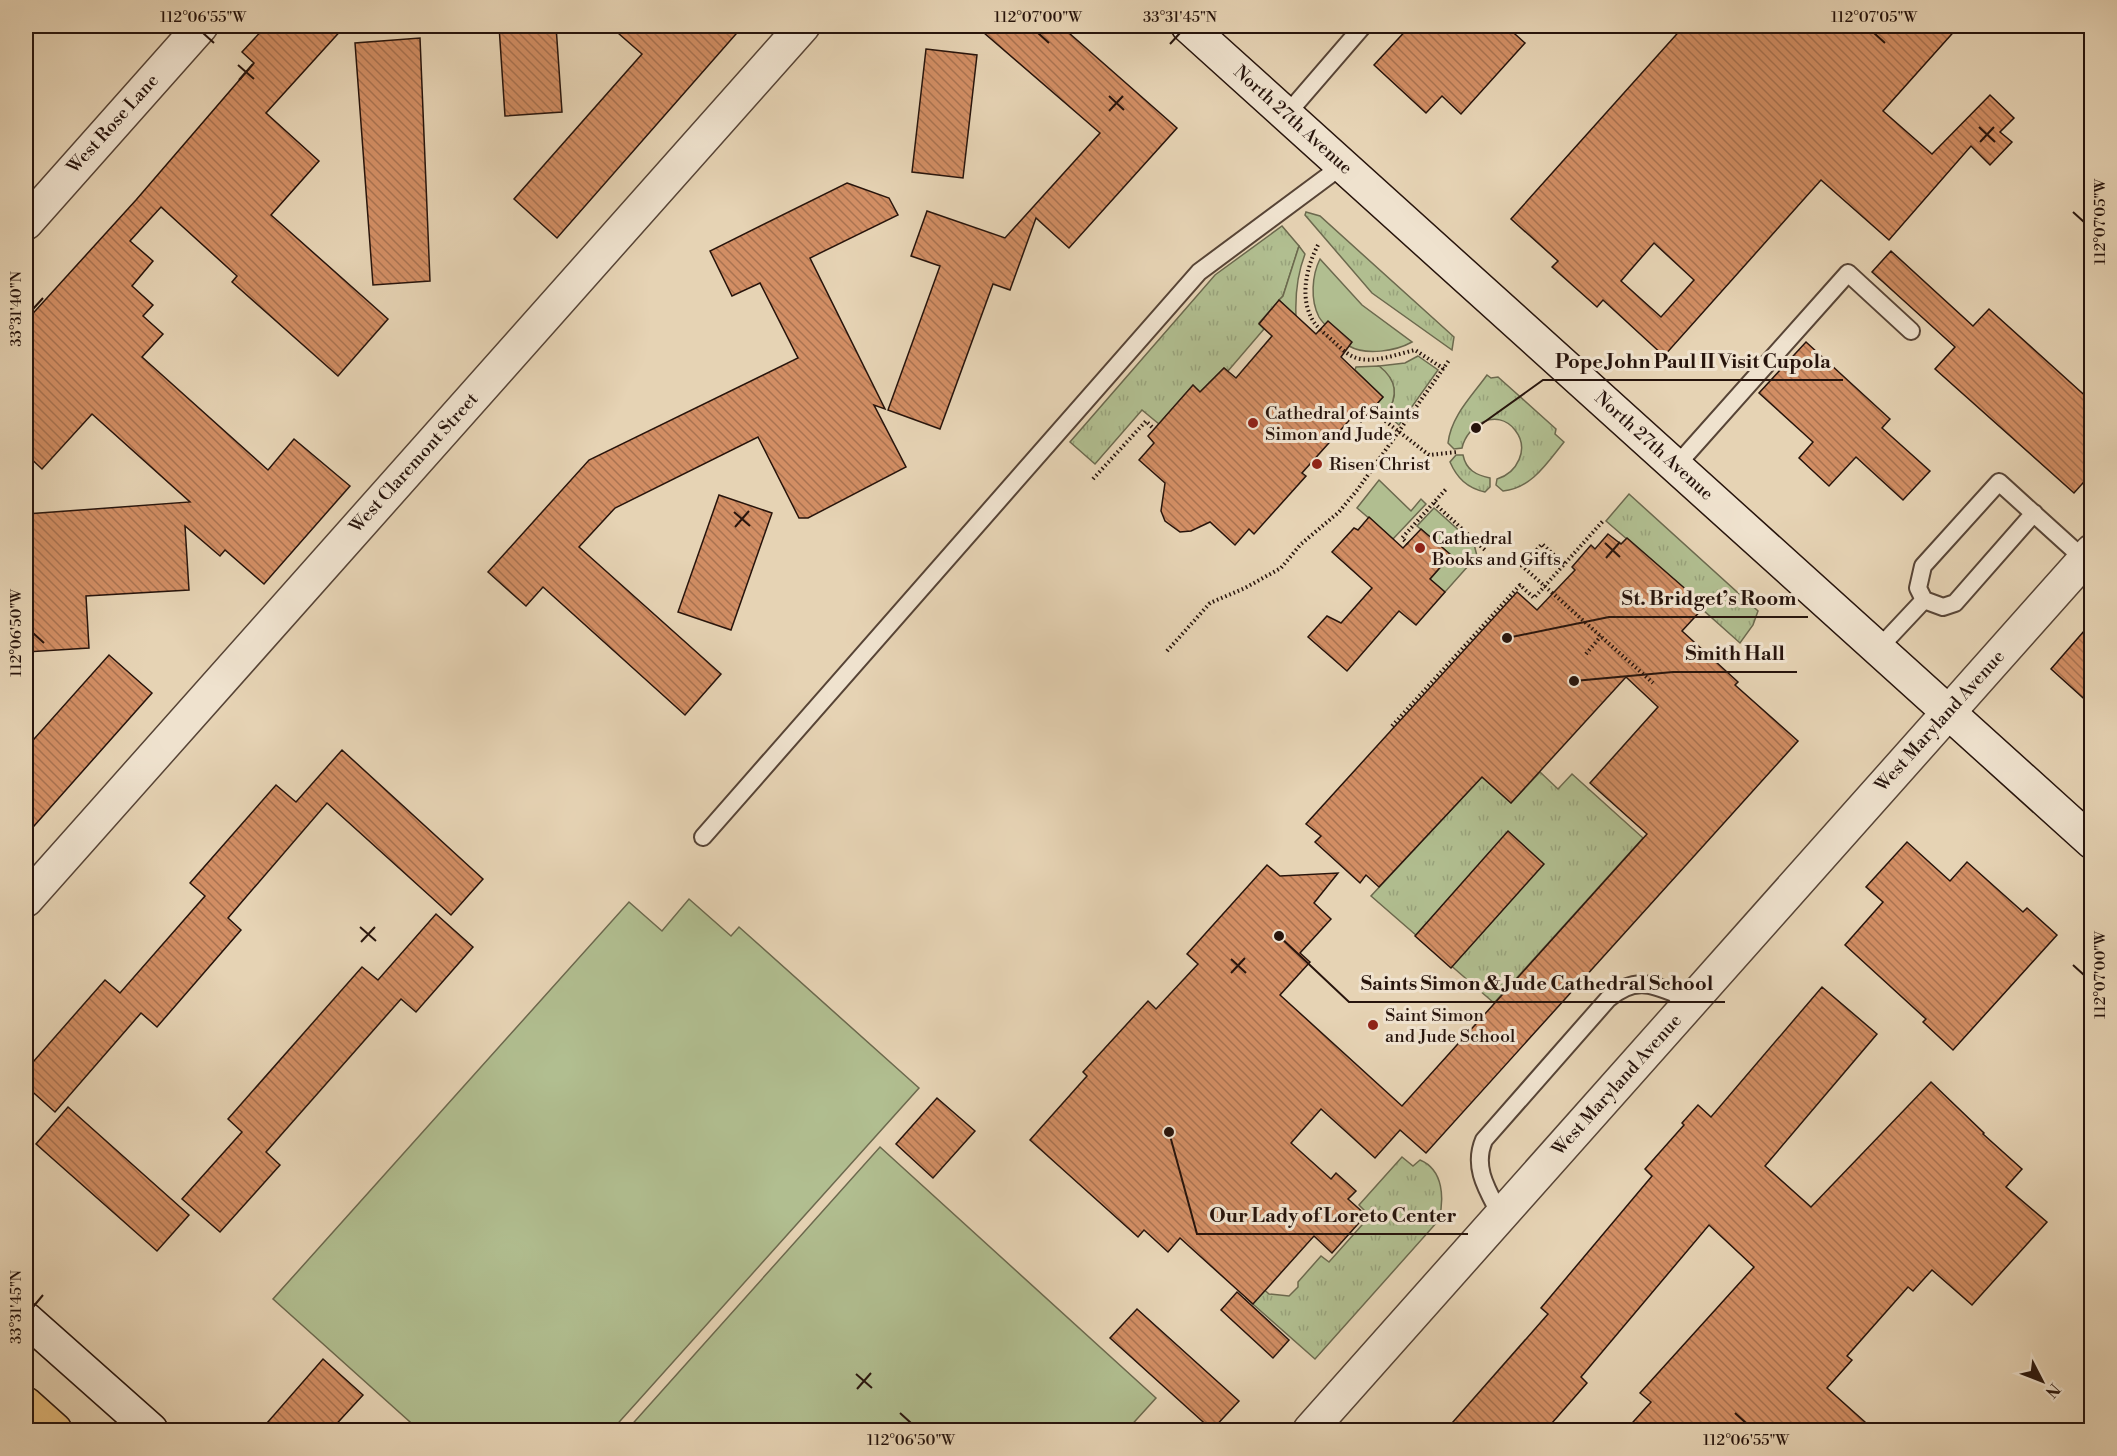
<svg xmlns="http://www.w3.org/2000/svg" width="2117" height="1456" viewBox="0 0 2117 1456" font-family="'Libre Bodoni',serif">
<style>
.grass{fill:url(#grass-tufts);stroke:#6c694e;stroke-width:1.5}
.garden{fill:#b1be90;stroke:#6c694e;stroke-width:1.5}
.building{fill:url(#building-back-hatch);stroke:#27140c;stroke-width:1.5;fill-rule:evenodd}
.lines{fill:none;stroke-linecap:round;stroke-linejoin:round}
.service-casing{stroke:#574436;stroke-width:20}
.minor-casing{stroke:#574436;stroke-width:36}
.tertiary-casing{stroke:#574436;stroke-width:36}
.secondary-casing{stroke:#27140c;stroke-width:36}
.motorway-casing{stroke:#27140c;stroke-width:36}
.path{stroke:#27140c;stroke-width:4;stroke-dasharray:1.5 3;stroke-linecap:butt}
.service{stroke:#efe2ce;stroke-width:16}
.minor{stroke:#efe2ce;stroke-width:33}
.tertiary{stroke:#efe2ce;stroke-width:33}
.secondary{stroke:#efe2ce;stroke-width:33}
.motorway{stroke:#e3ba7a;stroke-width:33}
.ticks{fill:none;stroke:#27140c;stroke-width:2}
.poi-dot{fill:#8f2418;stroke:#efe2ce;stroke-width:2}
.labels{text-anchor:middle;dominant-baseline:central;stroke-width:6;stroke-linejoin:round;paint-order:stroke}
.street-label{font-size:18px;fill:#27140c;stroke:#efe2ce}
.poi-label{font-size:18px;fill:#27140c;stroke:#efe2ce;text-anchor:start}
.leader{fill:none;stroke:#27140c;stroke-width:2}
.callout-dot{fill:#27140c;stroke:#efe2ce;stroke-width:2}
.callout-label{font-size:20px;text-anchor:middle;font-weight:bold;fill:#27140c;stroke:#efe2ce;stroke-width:6;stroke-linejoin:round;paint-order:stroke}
.neatline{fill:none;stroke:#27140c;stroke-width:2}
.ticks-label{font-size:15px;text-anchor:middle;fill:#27140c}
</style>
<defs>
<pattern id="grass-tufts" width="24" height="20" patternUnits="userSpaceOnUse" patternTransform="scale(1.5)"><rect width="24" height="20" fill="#b1be90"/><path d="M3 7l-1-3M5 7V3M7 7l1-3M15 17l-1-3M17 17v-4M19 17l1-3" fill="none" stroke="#98a27b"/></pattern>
<pattern id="building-back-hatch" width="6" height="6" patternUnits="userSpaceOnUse" patternTransform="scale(1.5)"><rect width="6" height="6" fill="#d28e64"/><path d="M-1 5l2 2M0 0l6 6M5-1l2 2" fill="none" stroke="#aa7351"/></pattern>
</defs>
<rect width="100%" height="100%" fill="#e6d3b4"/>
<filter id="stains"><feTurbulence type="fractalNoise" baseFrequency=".00333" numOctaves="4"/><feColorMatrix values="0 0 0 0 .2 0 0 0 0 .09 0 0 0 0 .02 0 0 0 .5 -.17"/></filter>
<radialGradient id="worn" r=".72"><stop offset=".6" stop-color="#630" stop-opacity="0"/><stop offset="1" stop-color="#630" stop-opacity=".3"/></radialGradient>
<g class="grass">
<path d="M 1306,212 L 1320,216 L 1454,337 L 1452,350 L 1372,293 L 1305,215 Z"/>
<path d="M 1282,226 L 1299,246 L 1283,296 L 1259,323 L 1264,329 L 1228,371 L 1224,368 L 1200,392 L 1193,385 L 1159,424 L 1142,410 L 1095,464 L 1070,442 L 1215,275 Z"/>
<path d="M 1418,356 L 1438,370 L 1399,425 L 1386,414 C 1399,396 1396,380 1379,366 L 1405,363 Z"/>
<path d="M 1487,375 L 1491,378 L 1498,377 L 1556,429 L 1555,434 L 1564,442 C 1547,463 1532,488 1503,491 L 1496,485 L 1497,479 C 1517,473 1530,449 1515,430 C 1497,407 1467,425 1462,448 L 1454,449 L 1448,443 C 1451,416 1472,396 1487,375 Z"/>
<path d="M 1456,455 L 1463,455 C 1466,470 1476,475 1490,478 L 1490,487 L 1485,492 C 1467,488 1457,478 1450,462 Z"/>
<path d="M 1629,494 L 1758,611 L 1753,625 L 1740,643 L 1702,609 L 1704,606 L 1606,521 Z"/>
<path d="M 1540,772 L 1558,789 L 1572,774 L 1643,838 L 1494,1003 L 1371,896 L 1482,777 L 1511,803 Z"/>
<path d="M 1402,1157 L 1413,1166 L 1420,1160 C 1444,1170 1444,1199 1439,1220 L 1315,1359 L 1246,1298 L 1258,1284 L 1269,1294 L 1289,1296 L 1298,1287 L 1298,1282 L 1321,1256 L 1329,1262 L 1370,1216 L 1359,1205 Z"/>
</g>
<g class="garden">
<path d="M 1299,246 L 1305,254 C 1297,275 1295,293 1296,316 L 1279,300 L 1283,296 Z"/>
<path d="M 1320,259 L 1362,305 L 1412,342 C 1396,351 1366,356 1349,346 C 1344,343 1340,338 1335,334 C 1330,329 1323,324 1319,317 C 1310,300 1312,275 1320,259 Z"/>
<path d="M 1379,366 C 1397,380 1399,396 1386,414 L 1376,405 L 1383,397 L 1355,370 L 1356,367 Z"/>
<path d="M 1379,480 L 1411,511 L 1421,499 L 1426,504 L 1393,539 L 1357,508 Z"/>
<path d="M 1434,508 L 1474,544 L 1477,556 L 1445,592 L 1430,579 L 1451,555 L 1417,526 Z"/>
<path d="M 689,899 L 731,936 L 739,927 L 919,1088 L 612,1430 L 419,1430 L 273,1299 L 629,902 L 662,931 Z"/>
<path d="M 880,1147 L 1156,1398 L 1127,1430 L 627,1430 Z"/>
</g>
<g class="building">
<path d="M 266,26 L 345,26 L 266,113 L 319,161 L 271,215 L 388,319 L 338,376 L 232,282 L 237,276 L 161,207 L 130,241 L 153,261 L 132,286 L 153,305 L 143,316 L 163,334 L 142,357 L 268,470 L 294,439 L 350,486 L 264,584 L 225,550 L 220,556 L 185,526 L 189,590 L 86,596 L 89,648 L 26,652 L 26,514 L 190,502 L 92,414 L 42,469 L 26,454 L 26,321 L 136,200 L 254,63 L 242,52 Z"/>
<path d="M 499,26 L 556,26 L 562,112 L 505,116 Z"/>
<path d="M 610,26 L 743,26 L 557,238 L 514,199 L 642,54 Z"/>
<path d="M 976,26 L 1061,26 L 1177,128 L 1069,248 L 1036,218 L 1010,290 L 993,284 L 940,429 L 888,410 L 940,266 L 911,256 L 927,211 L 1005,238 L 1100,133 Z"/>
<path d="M 1410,26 L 1506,26 L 1525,43 L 1461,114 L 1442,96 L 1426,113 L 1374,65 Z"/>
<path d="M 1684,26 L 1959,26 L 1883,111 L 1932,154 L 1990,95 L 2014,118 L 2000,132 L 2012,142 L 1990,165 L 1971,146 L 1889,240 L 1821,180 L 1664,356 L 1603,300 L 1597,307 L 1552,267 L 1558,261 L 1511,219 ZM 1654,243 L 1694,280 L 1661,317 L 1621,281 Z"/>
<path d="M 420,38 L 430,281 L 373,285 L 355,43 Z"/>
<path d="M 926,49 L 977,55 L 963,178 L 912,172 Z"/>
<path d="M 847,183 L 889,198 L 898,215 L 810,258 L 885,409 L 874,405 L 906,467 L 808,518 L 799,518 L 758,437 L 615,508 L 579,547 L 721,674 L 685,715 L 543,587 L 526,606 L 488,572 L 589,460 L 798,358 L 760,283 L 732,296 L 710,251 Z"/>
<path d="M 1891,251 L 1973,326 L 1989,309 L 2091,401 L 2091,474 L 2074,493 L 1935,369 L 1955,347 L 1872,272 Z"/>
<path d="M 1279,300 L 1316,334 L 1328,321 L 1352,342 L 1341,357 L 1383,397 L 1361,422 L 1354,415 L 1302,473 L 1306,476 L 1254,534 L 1249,529 L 1235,545 L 1210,522 L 1191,531 L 1180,532 L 1165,521 L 1161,511 L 1165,483 L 1139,460 L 1154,443 L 1148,436 L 1193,385 L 1200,392 L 1224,368 L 1236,378 L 1272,336 L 1259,324 Z"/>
<path d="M 1806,342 L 1890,419 L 1882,428 L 1930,471 L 1903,500 L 1856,457 L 1829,486 L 1799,458 L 1813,442 L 1759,393 Z"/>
<path d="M 719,495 L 772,513 L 731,630 L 678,612 Z"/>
<path d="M 1369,517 L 1403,548 L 1421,529 L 1451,555 L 1430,579 L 1445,592 L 1416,625 L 1399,611 L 1347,671 L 1308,637 L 1327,616 L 1341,623 L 1372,588 L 1332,552 L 1354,528 L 1358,530 Z"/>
<path d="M 1608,534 L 1621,544 L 1627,538 L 1705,606 L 1682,631 L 1738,682 L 1735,685 L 1798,741 L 1426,1153 L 1400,1130 L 1375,1158 L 1321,1109 L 1291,1143 L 1331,1179 L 1336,1173 L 1356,1191 L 1348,1199 L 1366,1215 L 1332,1253 L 1314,1236 L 1253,1304 L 1180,1238 L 1168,1252 L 1144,1230 L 1138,1237 L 1030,1140 L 1087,1076 L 1083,1072 L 1148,1001 L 1156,1009 L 1198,964 L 1187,954 L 1267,865 L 1280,876 L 1338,873 L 1314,903 L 1331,919 L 1300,953 L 1310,962 L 1280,995 L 1402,1106 L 1647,834 L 1590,783 L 1658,707 L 1626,677 L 1511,803 L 1482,777 L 1379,887 L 1366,875 L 1360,883 L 1315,842 L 1321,836 L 1306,824 L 1517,592 L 1537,610 L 1575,570 L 1572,567 L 1591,545 L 1595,549 Z"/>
<path d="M 2091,623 L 2091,705 L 2051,669 Z"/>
<path d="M 109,655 L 152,693 L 26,835 L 26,748 Z"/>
<path d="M 342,750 L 483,879 L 451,915 L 327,803 L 228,918 L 241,930 L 157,1027 L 141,1013 L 55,1112 L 26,1086 L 26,1070 L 105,980 L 120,993 L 205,896 L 190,883 L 276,785 L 296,802 Z"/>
<path d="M 1508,831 L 1544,864 L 1451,968 L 1415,936 Z"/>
<path d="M 1907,842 L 1950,881 L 1967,862 L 2023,912 L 2027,908 L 2057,935 L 1953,1050 L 1923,1022 L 1926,1019 L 1845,945 L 1883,902 L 1866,887 Z"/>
<path d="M 436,914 L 473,947 L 416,1012 L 401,999 L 266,1152 L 280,1165 L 220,1232 L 182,1199 L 242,1132 L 228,1119 L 362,967 L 378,980 Z"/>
<path d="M 1822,987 L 1877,1034 L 1765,1166 L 1811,1207 L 1931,1082 L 1984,1133 L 1983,1134 L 2022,1169 L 2006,1187 L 2047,1222 L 1972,1305 L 1932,1270 L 1913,1291 L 1908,1287 L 1847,1356 L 1852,1360 L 1827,1388 L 1875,1431 L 1625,1431 L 1651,1402 L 1640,1393 L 1754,1267 L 1709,1225 L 1581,1377 L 1587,1383 L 1545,1431 L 1445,1431 L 1548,1314 L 1541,1308 L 1652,1176 L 1645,1169 L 1684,1125 L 1682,1123 L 1698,1105 L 1711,1117 Z"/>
<path d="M 937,1098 L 975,1131 L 933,1178 L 896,1144 Z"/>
<path d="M 68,1107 L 189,1215 L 157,1251 L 36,1144 Z"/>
<path d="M 1237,1292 L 1289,1340 L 1273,1358 L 1221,1310 Z"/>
<path d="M 1137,1309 L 1239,1401 L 1212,1430 L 1110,1338 Z"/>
<path d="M 323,1359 L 363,1395 L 330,1431 L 260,1431 Z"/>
</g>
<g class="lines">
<defs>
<g id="service">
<path d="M 1287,114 L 1363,26"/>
<path d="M 1676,466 L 1848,273 L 1911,331"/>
<path d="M 2034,513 L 1955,603 L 1943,607 L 1924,600 L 1918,588 L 1923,566 L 1999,482 L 2084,559"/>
<path d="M 1878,649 L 1924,600"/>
<path d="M 703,837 L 1199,272 L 1343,165"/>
<path d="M 1501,1216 C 1488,1191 1472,1168 1484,1140 L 1608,999 C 1639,972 1658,988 1692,1000"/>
</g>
<g id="minor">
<path d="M 26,223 L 201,26"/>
<path d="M 26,900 L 803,26"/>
</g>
<path id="tertiary" d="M 1310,1430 L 2092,551"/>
<g id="secondary">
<path d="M 1188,26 L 2092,842"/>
<path d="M 26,1319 L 151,1430"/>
</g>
<path id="motorway" d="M 26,1404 L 55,1430"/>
</defs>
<use href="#service" class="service-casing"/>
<use href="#minor" class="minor-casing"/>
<use href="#tertiary" class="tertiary-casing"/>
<use href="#secondary" class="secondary-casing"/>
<use href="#motorway" class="motorway-casing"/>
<g class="path">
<path d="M 1318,245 C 1306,268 1298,302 1316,325 C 1321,331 1328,336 1333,341 C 1341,348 1349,357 1360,359 C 1379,362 1397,354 1415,350 L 1444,369"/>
<path d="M 1371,410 L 1429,455 L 1457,452"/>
<path d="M 1093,479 L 1146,421 L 1154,429"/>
<path d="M 1434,503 L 1486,551"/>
<path d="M 1408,544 L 1402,538 L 1447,488"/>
<path d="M 1564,564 L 1542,544 L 1522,566 L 1653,683"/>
<path d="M 1167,651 L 1210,603 L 1245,588 L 1281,568 L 1301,544 L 1339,512 L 1358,489 L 1450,359"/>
<path d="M 1586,654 L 1601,636"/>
<path d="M 1392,726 L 1520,585 L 1534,598 L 1603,521"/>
</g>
<use href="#service" class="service"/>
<use href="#minor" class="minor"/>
<use href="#tertiary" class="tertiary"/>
<use href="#secondary" class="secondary"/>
<use href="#motorway" class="motorway"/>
</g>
<path class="ticks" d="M 203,33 L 214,43M 1038,33 L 1049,43M 1874,33 L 1885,43M 1170,44 L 1180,33M 238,65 L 254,79M 239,80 L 253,64M 1109,96 L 1124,110M 1109,111 L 1123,96M 1979,127 L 1995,142M 1980,142 L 1994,127M 2073,212 L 2084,222M 33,309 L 43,298M 734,512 L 750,526M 735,527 L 749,511M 1605,543 L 1620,557M 1606,558 L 1620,542M 33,633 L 44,643M 360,927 L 376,941M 361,942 L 375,927M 1231,959 L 1246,973M 2073,965 L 2084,975M 1231,973 L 1245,958M 33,1307 L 43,1295M 856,1374 L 872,1388M 857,1389 L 871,1373M 900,1413 L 911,1423M 1735,1413 L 1746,1423"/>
<g class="poi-dot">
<circle cx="1253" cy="423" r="6"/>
<circle cx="1317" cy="464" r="6"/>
<circle cx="1420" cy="548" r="6"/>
<circle cx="1373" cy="1025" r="6"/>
</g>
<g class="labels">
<g class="street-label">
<text transform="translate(1293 120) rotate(42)">North 27th Avenue</text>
<text transform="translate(113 124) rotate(-48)">West Rose Lane</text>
<text transform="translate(1654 446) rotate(42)">North 27th Avenue</text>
<text transform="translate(414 463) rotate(-48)">West Claremont Street</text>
<text transform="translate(1940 721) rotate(-48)">West Maryland Avenue</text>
<text transform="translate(1617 1085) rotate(-48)">West Maryland Avenue</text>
</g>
<g class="poi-label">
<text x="1265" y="413">Cathedral of Saints<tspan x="1265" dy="21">Simon and Jude</tspan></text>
<text x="1329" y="464">Risen Christ</text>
<text x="1432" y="538">Cathedral<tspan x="1432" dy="21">Books and Gifts</tspan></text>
<text x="1385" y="1015">Saint Simon<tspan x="1385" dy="21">and Jude School</tspan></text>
</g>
</g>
<path class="leader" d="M1476 428L1543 380H1843M1507 638L1609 617H1808M1574 681L1673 672H1797M1279 936L1349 1002H1725M1169 1132L1197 1234H1468"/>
<g class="callout-dot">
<circle cx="1476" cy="428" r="6"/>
<circle cx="1507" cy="638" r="6"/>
<circle cx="1574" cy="681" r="6"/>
<circle cx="1279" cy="936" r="6"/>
<circle cx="1169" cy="1132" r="6"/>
</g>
<g class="callout-label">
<text x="1693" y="368">Pope John Paul II Visit Cupola</text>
<text x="1709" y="605">St. Bridget’s Room</text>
<text x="1735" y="660">Smith Hall</text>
<text x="1537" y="990">Saints Simon &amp; Jude Cathedral School</text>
<text x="1333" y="1222">Our Lady of Loreto Center</text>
</g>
<rect width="2117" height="1456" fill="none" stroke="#e6d3b4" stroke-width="66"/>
<g transform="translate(2042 1381) rotate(132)" stroke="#efe2ce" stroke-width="4.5" paint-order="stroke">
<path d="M0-4.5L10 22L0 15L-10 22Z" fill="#27140c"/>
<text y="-9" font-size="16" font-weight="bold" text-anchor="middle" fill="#27140c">N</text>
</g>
<rect x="33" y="33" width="2051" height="1390" class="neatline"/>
<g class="ticks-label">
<text x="203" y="22">112°06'55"W</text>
<text x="1038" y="22">112°07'00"W</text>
<text x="1180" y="22">33°31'45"N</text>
<text x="1874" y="22">112°07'05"W</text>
<text transform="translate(2100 222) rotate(-90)" y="5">112°07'05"W</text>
<text transform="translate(16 309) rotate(-90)" y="5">33°31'40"N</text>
<text transform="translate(16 633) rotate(-90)" y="5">112°06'50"W</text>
<text transform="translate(2100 975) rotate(-90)" y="5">112°07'00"W</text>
<text transform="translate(16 1307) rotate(-90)" y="5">33°31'45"N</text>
<text x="911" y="1445">112°06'50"W</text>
<text x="1746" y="1445">112°06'55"W</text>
</g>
<rect width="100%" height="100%" filter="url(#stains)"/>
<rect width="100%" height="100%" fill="url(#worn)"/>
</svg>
